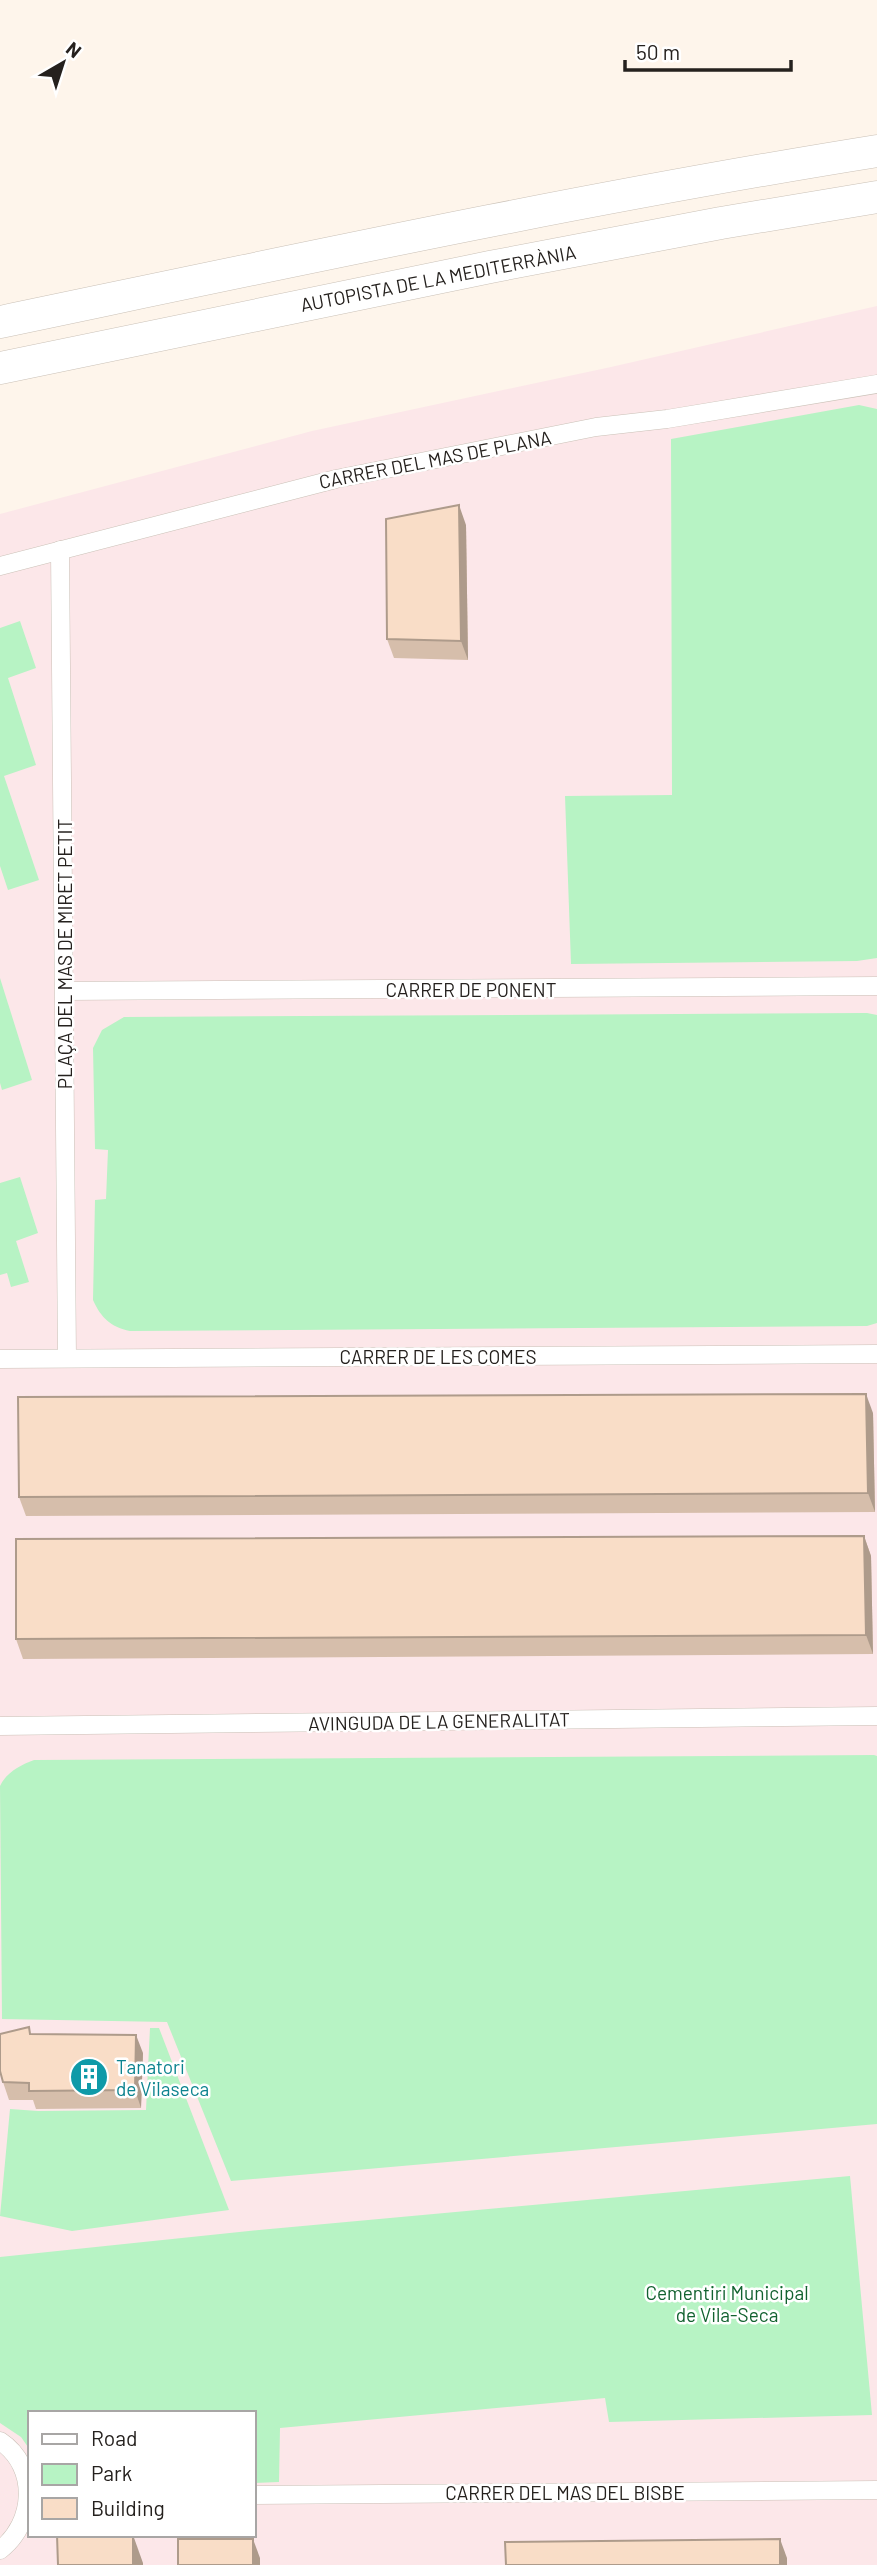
<svg xmlns="http://www.w3.org/2000/svg" width="877" height="2565" viewBox="0 0 877 2565" font-family="Barlow,sans-serif">
<style>
.industrial{fill:#fce7e9;fill-rule:evenodd}
.green{fill:#b7f3c4}
.lines{fill:none;stroke-linecap:round;stroke-linejoin:round}
.minor-casing{stroke:#cac1b7;stroke-width:19}
.motorway-casing{stroke:#cac1b7;stroke-width:33}
.minor{stroke:#fff;stroke-width:18}
.motorway{stroke:#fff;stroke-width:32}
.wall{fill:#d6beab}
.shaded-wall{fill:#ae9b8b}
.building{fill:#f9ddc7;stroke:#ae9b8b;stroke-width:2}
.labels{text-anchor:middle;dominant-baseline:central;stroke-width:5;stroke-linejoin:round;paint-order:stroke}
.street-label{font-size:19px;fill:#25211e;stroke:#fff}
.culture-label{font-size:19px;fill:#0d838f;stroke:#fff;text-anchor:start}
.park-label{font-size:19px;fill:#126230;stroke:#fff}
</style>
<rect width="100%" height="100%" fill="#fef5eb"/>
<path class="industrial" d="M 877,306 L 877,2565 L 0,2565 L 0,514 L 312,431 L 611,367 ZM 30,2413 L 254,2413 L 254,2535 L 30,2535 Z"/>
<g class="green">
<path d="M 859,405 L 877,409 L 877,958 L 857,961 L 571,964 L 565,796 L 672,795 L 671,439 Z"/>
<path d="M 20,621 L 36,668 L 8,678 L 36,765 L 4,776 L 39,880 L 8,890 L 0,866 L 0,628 Z"/>
<path d="M 0,978 L 32,1080 L 2,1090 L 0,1083 Z"/>
<path d="M 867,1013 L 877,1015 L 877,1323 L 867,1326 L 130,1331 C 111,1327 101,1318 93,1300 L 95,1200 L 106,1199 L 108,1150 L 95,1149 L 93,1048 L 102,1030 L 124,1017 Z"/>
<path d="M 20,1177 L 38,1233 L 16,1241 L 29,1282 L 11,1287 L 7,1273 L 0,1275 L 0,1183 Z"/>
<path d="M 874,1755 L 877,1756 L 877,2124 L 231,2181 L 167,2022 L 2,2019 L 0,1786 C 6,1773 20,1765 34,1760 Z"/>
<path d="M 150,2028 L 159,2028 L 229,2210 L 72,2231 L 0,2216 L 10,2109 L 38,2111 L 146,2110 Z"/>
<path d="M 850,2176 L 872,2415 L 609,2422 L 605,2398 L 280,2428 L 279,2482 L 254,2483 L 254,2413 L 30,2413 L 30,2450 L 21,2437 L 0,2423 L 0,2257 L 259,2230 Z"/>
</g>
<g class="lines">
<defs>
<g id="minor">
<path d="M 60,550 L 67,1358"/>
<path d="M 0,566 L 336,479 L 596,427 L 667,419 L 877,384"/>
<path d="M 65,991 L 877,986"/>
<path d="M 0,1359 L 877,1354"/>
<path d="M 0,1726 L 877,1716"/>
<path d="M 0,2441 C 39,2467 35,2523 0,2550"/>
<path d="M 254,2495 L 877,2490"/>
</g>
<g id="motorway">
<path d="M 0,322 C 292,261 583,198 877,151"/>
<path d="M 0,368 L 490,267 L 721,223 L 877,197"/>
</g>
</defs>
<use href="#minor" class="minor-casing"/>
<use href="#motorway" class="motorway-casing"/>
<use href="#minor" class="minor"/>
<use href="#motorway" class="motorway"/>
</g>
<g class="wall">
<path d="M 466,525 L 468,660 L 394,658 L 387,639 Z"/>
<path d="M 873,1413 L 875,1512 L 26,1516 L 19,1497 Z"/>
<path d="M 864,1536 L 871,1556 L 873,1654 L 23,1659 L 16,1639 Z"/>
<path d="M 143,2053 L 141,2108 L 36,2109 L 33,2100 L 9,2100 L 3,2082 Z"/>
</g>
<g class="shaded-wall">
<path d="M 459,505 L 466,525 L 468,660 L 461,641 Z"/>
<path d="M 866,1394 L 873,1413 L 875,1512 L 868,1493 Z"/>
<path d="M 864,1536 L 871,1556 L 873,1654 L 866,1635 Z"/>
<path d="M 136,2035 L 143,2053 L 141,2108 L 135,2090 Z"/>
<path d="M 133,2535 L 143,2563 L 143,2565 L 133,2565 Z"/>
<path d="M 253,2539 L 260,2558 L 260,2565 L 253,2565 Z"/>
<path d="M 780,2539 L 787,2558 L 787,2565 L 780,2565 Z"/>
</g>
<g class="building">
<path d="M 459,505 L 461,641 L 387,639 L 386,519 Z"/>
<path d="M 866,1394 L 868,1493 L 19,1497 L 18,1397 Z"/>
<path d="M 864,1536 L 866,1635 L 16,1639 L 16,1539 Z"/>
<path d="M 29,2027 L 30,2034 L 136,2035 L 135,2090 L 29,2091 L 29,2083 L 3,2082 L 0,2071 L 0,2034 Z"/>
<path d="M 57,2535 L 133,2535 L 133,2565 L 58,2565 Z"/>
<rect x="178" y="2539" width="75" height="26"/>
<path d="M 780,2539 L 780,2565 L 506,2565 L 505,2542 Z"/>
</g>
<defs>
<symbol id="building-disc" viewBox="-11 -11 22 22"><circle r="9.5" fill="#0f9aa8" stroke="#fff"/><path d="M-4-6H4V6H1V3H-1V6H-4ZM-2.5-4.3h1.7v1.8h-1.7ZM.8-4.3h1.7v1.8H.8ZM-2.5-1h1.7V.8h-1.7ZM.8-1h1.7V.8H.8Z" fill="#fff"/></symbol>
</defs>
<g fill-rule="evenodd">
<use href="#building-disc" x="67" y="2055" width="44" height="44"/>
</g>
<g class="labels">
<g class="street-label">
<text transform="translate(438 278) rotate(-11)">AUTOPISTA DE LA MEDITERRÀNIA</text>
<text transform="translate(435 459) rotate(-11)">CARRER DEL MAS DE PLANA</text>
<text transform="translate(64 954) rotate(-90)">PLAÇA DEL MAS DE MIRET PETIT</text>
<text x="471" y="989">CARRER DE PONENT</text>
<text x="438" y="1356">CARRER DE LES COMES</text>
<text transform="translate(439 1721) rotate(-1)">AVINGUDA DE LA GENERALITAT</text>
<text x="565" y="2492">CARRER DEL MAS DEL BISBE</text>
</g>
<g class="culture-label">
<text x="116" y="2066">Tanatori<tspan x="116" dy="22">de Vilaseca</tspan></text>
</g>
<g class="park-label">
<text x="727" y="2292">Cementiri Municipal<tspan x="727" dy="22">de Vila-Seca</tspan></text>
</g>
</g>
<rect x="28" y="2411" width="228" height="126" fill="#ffffff" stroke="#a8a6a5" stroke-width="2"/>
<rect x="42" y="2434" width="35" height="10" fill="#ffffff" stroke="#a8a6a5" stroke-width="2"/>
<text x="91" y="2446" font-size="21" fill="#25211e">Road</text>
<rect x="42" y="2464" width="35" height="21" fill="#b7f3c4" stroke="#a8a6a5" stroke-width="2"/>
<text x="91" y="2481" font-size="21" fill="#25211e">Park</text>
<rect x="42" y="2498" width="35" height="21" fill="#f9ddc7" stroke="#a8a6a5" stroke-width="2"/>
<text x="91" y="2516" font-size="21" fill="#25211e">Building</text>
<g transform="translate(63 63) rotate(39)" stroke="#ffffff" stroke-width="5" paint-order="stroke">
<path d="M0-5L12 26L0 18L-12 26Z" fill="#25211e"/>
<text y="-10" font-size="19" font-weight="bold" text-anchor="middle" fill="#25211e">N</text>
</g>
<path d="M625 60v10h166v-10" fill="none" stroke="#25211e" stroke-width="3.5"/>
<text x="636" y="60" font-size="21" fill="#25211e" stroke="#ffffff" stroke-width="5" paint-order="stroke">50 m</text>
</svg>
